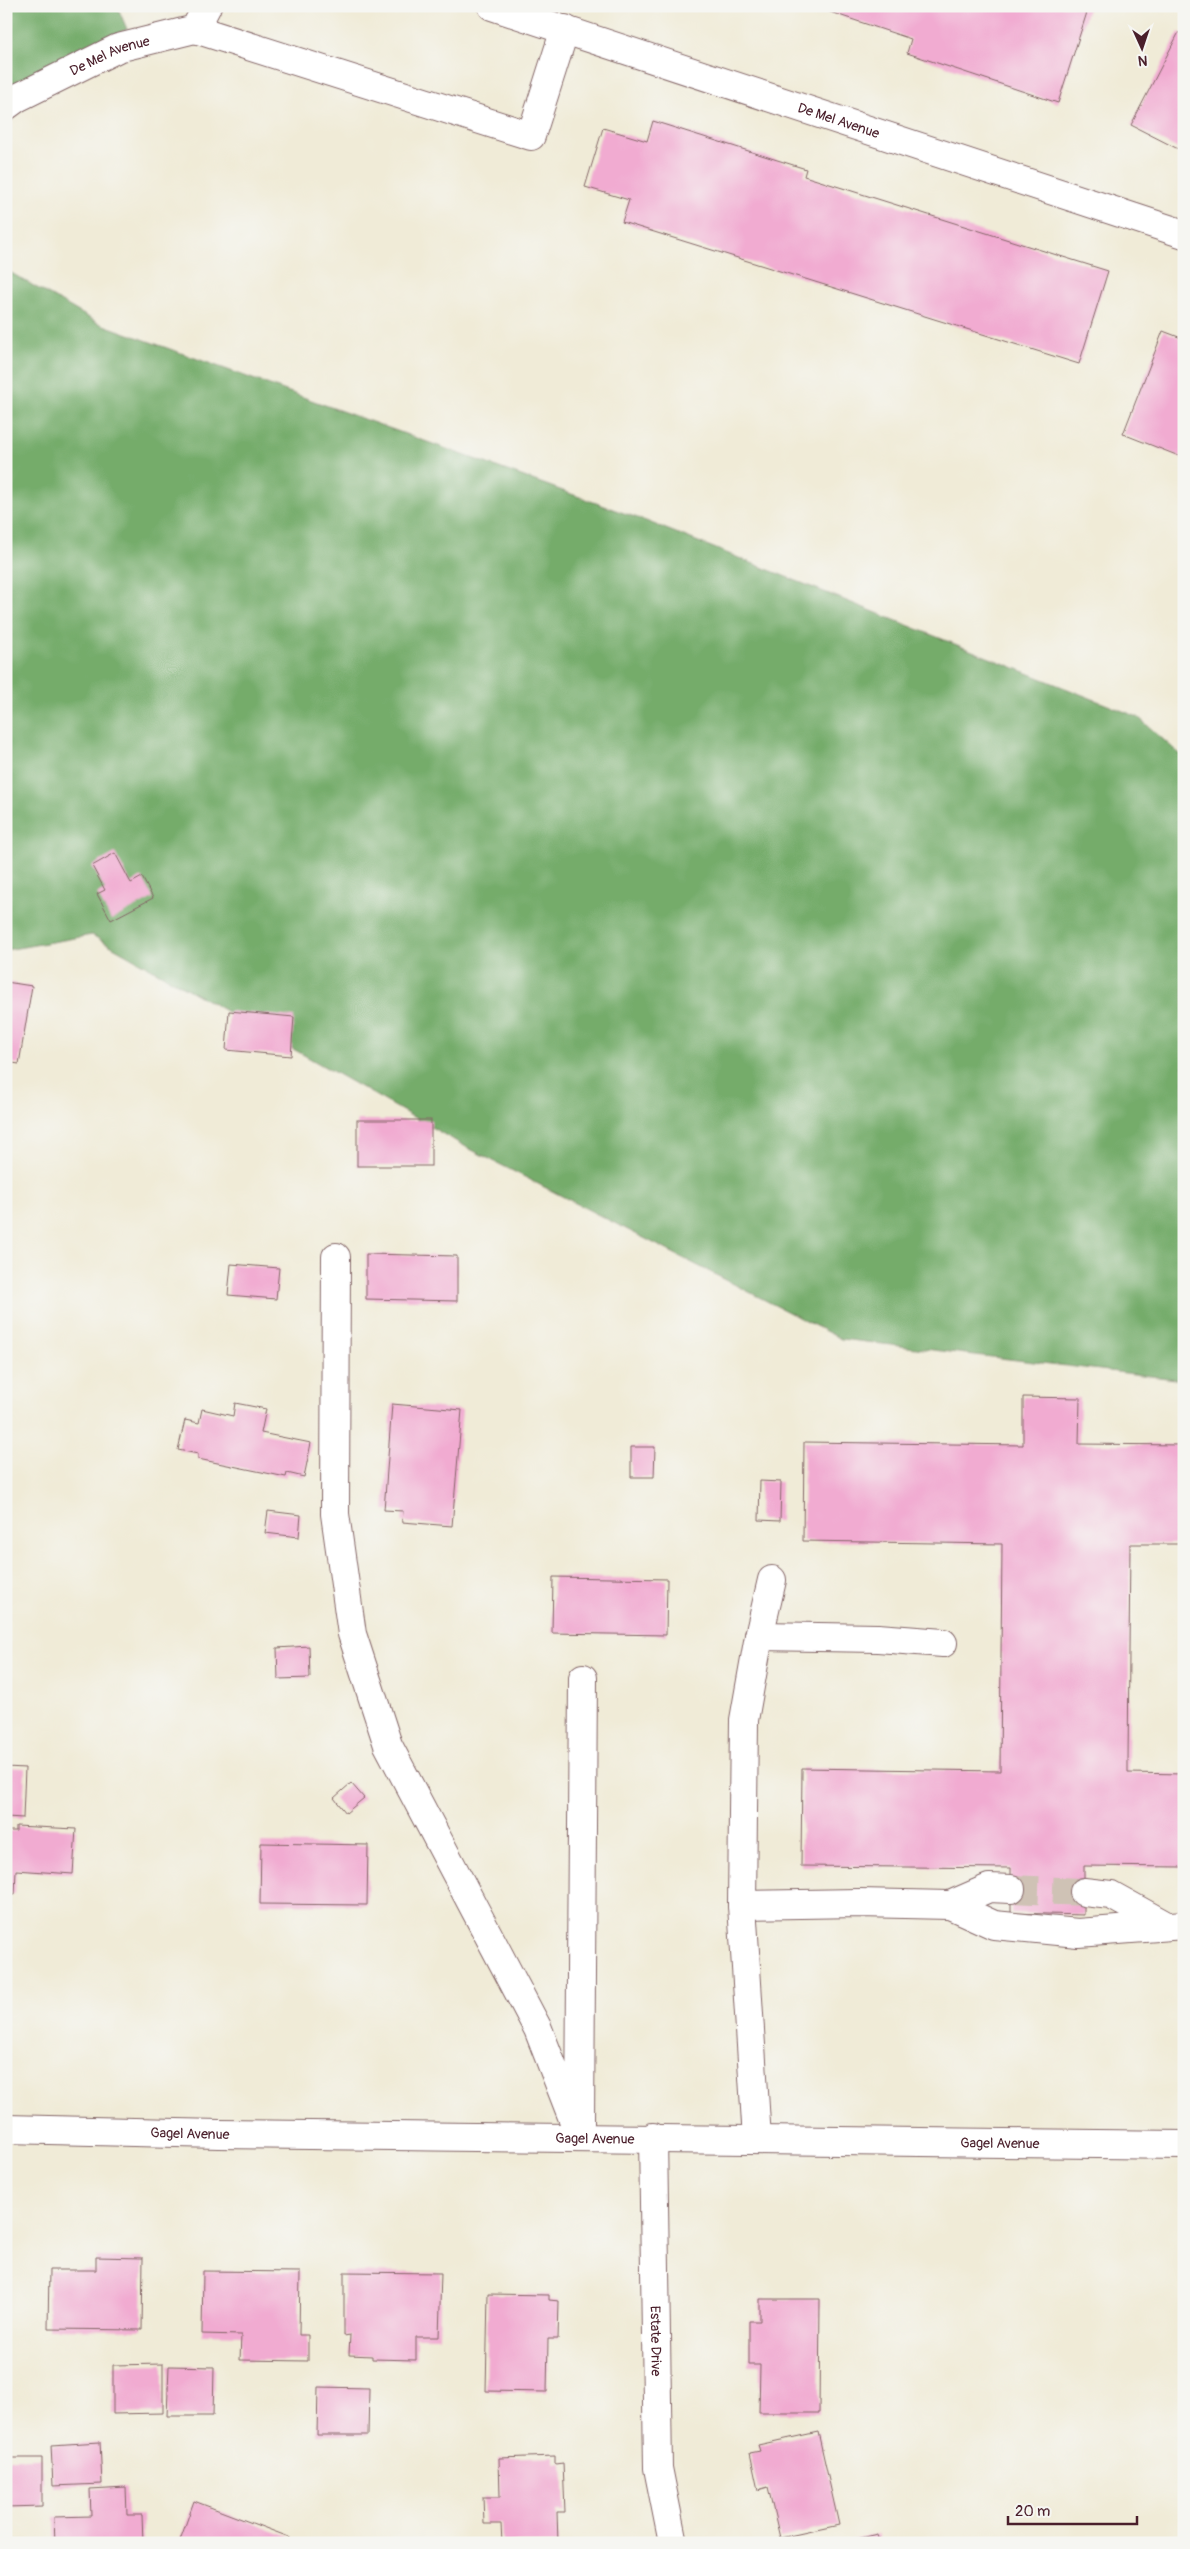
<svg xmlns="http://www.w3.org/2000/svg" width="1190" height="2549" viewBox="0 0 1190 2549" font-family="Pangolin,sans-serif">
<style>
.forest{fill:#74ac6b;stroke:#5f664b}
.building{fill:#f1abd1}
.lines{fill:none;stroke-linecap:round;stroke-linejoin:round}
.minor-tunnel{stroke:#cfc2b5;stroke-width:28;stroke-dasharray:28 14;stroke-linecap:butt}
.minor-casing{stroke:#846667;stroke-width:30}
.minor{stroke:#fff;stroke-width:28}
.labels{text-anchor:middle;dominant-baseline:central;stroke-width:5;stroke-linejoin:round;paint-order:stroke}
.street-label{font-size:14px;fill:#4a1f2b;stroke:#f6f6f2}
</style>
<rect width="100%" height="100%" fill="#f6f6f2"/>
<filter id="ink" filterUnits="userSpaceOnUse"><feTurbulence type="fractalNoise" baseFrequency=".02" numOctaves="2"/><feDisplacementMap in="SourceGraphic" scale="10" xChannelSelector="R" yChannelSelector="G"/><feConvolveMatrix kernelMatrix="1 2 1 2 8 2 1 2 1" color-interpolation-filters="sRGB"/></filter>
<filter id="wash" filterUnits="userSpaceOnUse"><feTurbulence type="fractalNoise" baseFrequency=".0096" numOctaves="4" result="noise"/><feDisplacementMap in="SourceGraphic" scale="20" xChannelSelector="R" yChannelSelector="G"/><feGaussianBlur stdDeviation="1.12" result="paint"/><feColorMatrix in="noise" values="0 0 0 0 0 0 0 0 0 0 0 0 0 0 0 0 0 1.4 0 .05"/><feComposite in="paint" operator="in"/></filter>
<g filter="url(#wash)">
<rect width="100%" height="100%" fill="#f0ebd7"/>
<g class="forest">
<path d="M 6,6 L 117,6 L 127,29 L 6,88 Z"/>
<path d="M 6,270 L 98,323 L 646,521 L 1138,717 L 1184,758 L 1184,1380 L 841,1339 L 468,1148 L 92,935 L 6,950 Z"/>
</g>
<g id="blocks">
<g class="building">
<path d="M 812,6 L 1089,6 L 1058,103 L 907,53 L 911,39 Z"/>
<path d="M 1179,32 L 1184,35 L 1184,152 L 1131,125 Z"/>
<path d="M 653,121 L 806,169 L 804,176 L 1108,271 L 1079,364 L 622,222 L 629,200 L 585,187 L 603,128 L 647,141 Z"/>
<path d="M 1163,331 L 1184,339 L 1184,458 L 1123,434 Z"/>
<path d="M 115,853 L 131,883 L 142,877 L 153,898 L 111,920 L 97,894 L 105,890 L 92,866 Z"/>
<path d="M 6,982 L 32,986 L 19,1064 L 6,1062 Z"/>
<path d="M 229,1011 L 294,1017 L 291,1056 L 226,1050 Z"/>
<rect x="357" y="1120" width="74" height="46"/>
<path d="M 366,1254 L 457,1256 L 457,1301 L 366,1299 Z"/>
<path d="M 231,1264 L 279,1268 L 276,1299 L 228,1295 Z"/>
<path d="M 1023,1397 L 1080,1398 L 1079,1444 L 1184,1445 L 1184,1544 L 1130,1544 L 1128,1762 L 1128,1773 L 1184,1774 L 1184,1867 L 1084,1866 L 1084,1915 L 1011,1913 L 1011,1868 L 801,1866 L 802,1768 L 1000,1771 L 1002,1544 L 803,1541 L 804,1442 L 1023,1445 Z"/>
<path d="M 235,1403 L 266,1409 L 261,1433 L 311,1443 L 304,1477 L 287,1473 L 286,1477 L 198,1459 L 198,1454 L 178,1450 L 185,1420 L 199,1423 L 202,1409 L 233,1416 Z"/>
<path d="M 392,1404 L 462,1410 L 452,1526 L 402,1522 L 403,1511 L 384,1510 Z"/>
<path d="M 631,1447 L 655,1447 L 654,1477 L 631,1477 Z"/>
<path d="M 760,1481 L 781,1482 L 780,1521 L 759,1520 Z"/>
<path d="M 268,1511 L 301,1515 L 299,1537 L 265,1533 Z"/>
<path d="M 553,1577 L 667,1579 L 666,1635 L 552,1633 Z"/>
<path d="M 309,1646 L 310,1678 L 278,1679 L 277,1648 Z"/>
<path d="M 6,1767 L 25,1768 L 23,1818 L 6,1817 Z"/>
<path d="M 351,1783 L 364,1798 L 346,1813 L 334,1798 Z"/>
<path d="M 16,1826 L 76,1829 L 73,1874 L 16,1870 L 15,1894 L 6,1893 L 6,1831 L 16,1831 Z"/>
<path d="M 261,1843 L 368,1845 L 367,1905 L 260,1904 Z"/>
<path d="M 96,2257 L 143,2258 L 142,2330 L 48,2329 L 49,2270 L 96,2270 Z"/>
<path d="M 203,2271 L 300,2272 L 299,2335 L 308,2335 L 308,2361 L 240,2360 L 241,2335 L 202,2334 Z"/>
<path d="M 344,2272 L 441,2273 L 439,2337 L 416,2337 L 416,2360 L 372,2359 L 372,2356 L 349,2355 L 350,2335 L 344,2336 Z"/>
<path d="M 488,2294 L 549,2295 L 549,2300 L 559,2301 L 558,2339 L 548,2339 L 547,2392 L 486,2391 Z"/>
<path d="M 760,2299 L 820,2299 L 819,2413 L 759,2413 L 760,2365 L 749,2365 L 749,2321 L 760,2321 Z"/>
<path d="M 163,2364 L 163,2413 L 113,2414 L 113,2365 Z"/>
<path d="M 169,2366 L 214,2367 L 213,2416 L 167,2416 Z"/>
<path d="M 318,2387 L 369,2388 L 368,2435 L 317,2435 Z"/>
<path d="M 818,2432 L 839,2525 L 780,2538 L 768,2487 L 758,2490 L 750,2453 L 760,2451 L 758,2445 Z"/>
<path d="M 100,2442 L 102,2484 L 53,2486 L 51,2445 Z"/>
<path d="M 555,2456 L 555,2464 L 563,2463 L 565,2512 L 557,2512 L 558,2543 L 502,2543 L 501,2524 L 484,2524 L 483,2497 L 500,2497 L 499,2458 Z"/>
<path d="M 6,2458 L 42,2458 L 42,2506 L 6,2507 Z"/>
<path d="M 126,2487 L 127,2515 L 142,2515 L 143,2543 L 55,2543 L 54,2517 L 91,2516 L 90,2489 Z"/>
<path d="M 194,2501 L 289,2537 L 287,2543 L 179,2543 Z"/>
<path d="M 878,2534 L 880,2543 L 844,2543 L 844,2542 Z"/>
</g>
</g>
</g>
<g filter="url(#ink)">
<use href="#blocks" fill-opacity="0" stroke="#846667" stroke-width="1"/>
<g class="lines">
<path class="minor-tunnel" d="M 1011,1889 L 1084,1892"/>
<defs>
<g id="minor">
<path id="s1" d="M 492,6 L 1184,234"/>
<path d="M 195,29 L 531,136 L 565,29"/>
<path id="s2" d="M 6,106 L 17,98 L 118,48 L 195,29 L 207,6"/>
<path d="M 336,1257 L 335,1514 L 352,1634 L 388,1745 L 538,2029 L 580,2137"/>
<path d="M 759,1636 L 878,1638 L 943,1643"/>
<path d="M 1084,1892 L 1111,1895 L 1167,1926"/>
<path d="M 742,1905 L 744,1720 L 759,1636 L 772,1580"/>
<path d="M 950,1905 L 989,1888 L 1011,1889"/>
<path d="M 580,2123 L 583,1678"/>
<path id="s3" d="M 6,2129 L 219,2134 L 1184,2145"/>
<path id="s4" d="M 653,2137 L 658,2468 L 673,2543"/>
<path d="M 757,2139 L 742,1905 L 859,1903 L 950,1905 L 994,1925 L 1078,1933 L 1184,1925"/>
</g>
</defs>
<use href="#minor" class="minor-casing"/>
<use href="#minor" class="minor"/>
</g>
</g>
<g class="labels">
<g class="street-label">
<text stroke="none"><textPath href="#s2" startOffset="116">De Mel Avenue</textPath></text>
<text stroke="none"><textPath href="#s1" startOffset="365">De Mel Avenue</textPath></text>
<text stroke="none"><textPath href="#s3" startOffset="184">Gagel Avenue</textPath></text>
<text stroke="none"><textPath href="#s3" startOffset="589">Gagel Avenue</textPath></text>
<text stroke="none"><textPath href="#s3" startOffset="994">Gagel Avenue</textPath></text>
<text stroke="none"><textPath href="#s4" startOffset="204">Estate Drive</textPath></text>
</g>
</g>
<rect width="1190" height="2549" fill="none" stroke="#f6f6f2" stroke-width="25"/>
<g transform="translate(1142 48) rotate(177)" stroke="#f6f6f2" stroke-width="4" paint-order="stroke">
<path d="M0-4L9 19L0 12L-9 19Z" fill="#4a1f2b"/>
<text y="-8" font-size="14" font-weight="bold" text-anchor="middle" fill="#4a1f2b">N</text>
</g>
<path d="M1008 2516v8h129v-8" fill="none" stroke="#4a1f2b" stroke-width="2.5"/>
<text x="1015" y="2516" font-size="15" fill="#4a1f2b" stroke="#f6f6f2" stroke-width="4" paint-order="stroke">20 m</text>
</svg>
